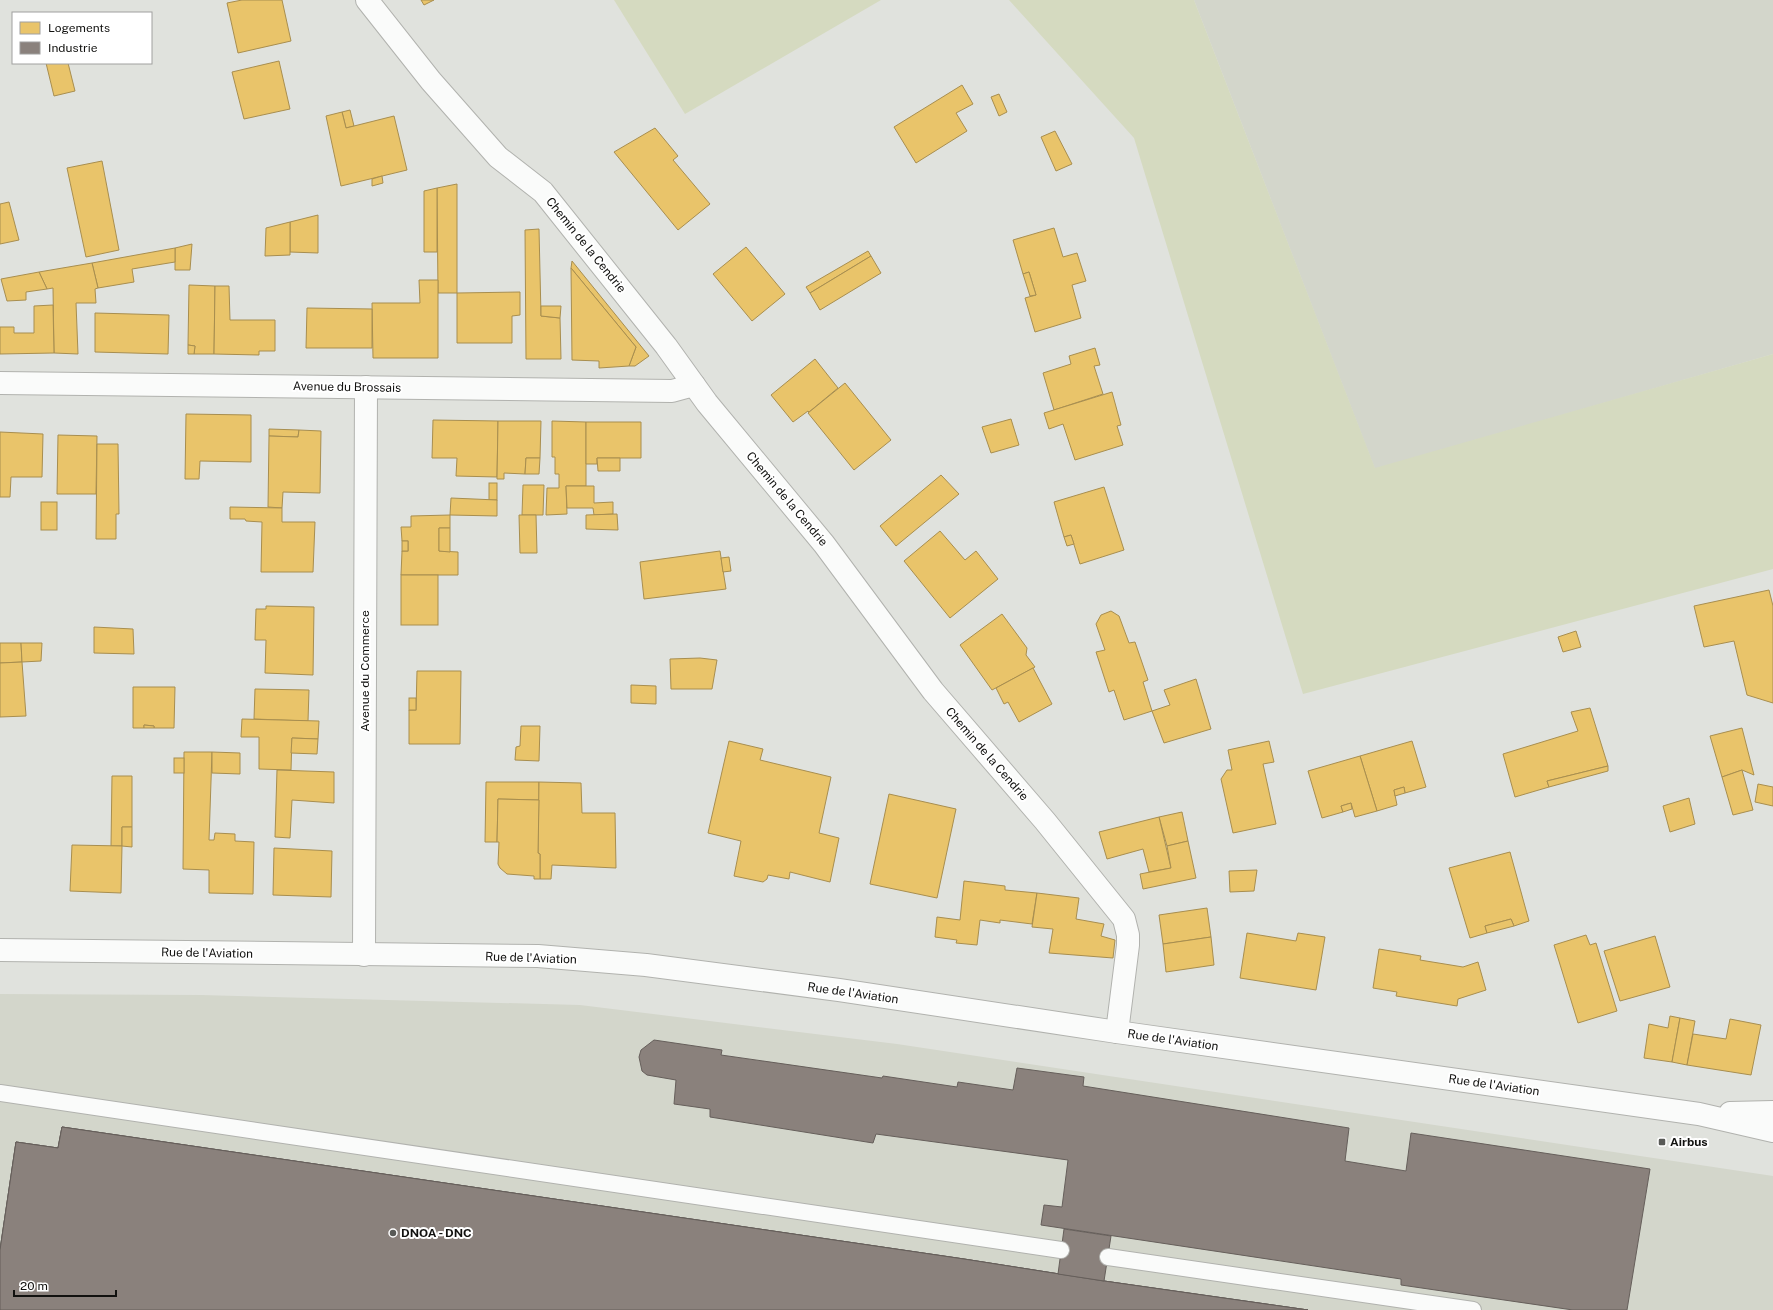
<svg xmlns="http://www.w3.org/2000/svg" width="1773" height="1310" viewBox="0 0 1773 1310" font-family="'Public Sans',sans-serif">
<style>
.built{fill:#d3d6cb}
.green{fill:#d5dac0}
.homes{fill:#e9c46a;stroke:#a88e4f}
.industry{fill:#8a817c;stroke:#665f5b}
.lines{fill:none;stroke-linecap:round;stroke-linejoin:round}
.service-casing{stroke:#b1b2ae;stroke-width:18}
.minor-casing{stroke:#b1b2ae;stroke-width:24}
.tertiary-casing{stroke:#b1b2ae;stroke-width:24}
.service{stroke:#fafbfa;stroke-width:16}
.minor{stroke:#fafbfa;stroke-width:22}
.tertiary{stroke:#fafbfa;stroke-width:22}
.poi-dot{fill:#595a57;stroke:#fff;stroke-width:1.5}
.labels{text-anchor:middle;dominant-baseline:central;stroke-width:4;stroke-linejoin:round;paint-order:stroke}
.street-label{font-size:12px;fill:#11110f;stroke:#fff}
.poi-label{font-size:12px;font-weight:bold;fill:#11110f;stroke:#fff;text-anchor:start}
</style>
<rect width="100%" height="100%" fill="#e0e2dd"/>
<g class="built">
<path d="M 1194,0 L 1773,0 L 1773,354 L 1375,469 Z"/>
<path d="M 0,994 L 201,995 L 580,1005 L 897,1044 L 1773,1176 L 1773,1310 L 0,1310 Z"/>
</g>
<g class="green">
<path d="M 614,0 L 881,0 L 685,114 Z"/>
<path d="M 1009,0 L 1194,0 L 1375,468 L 1773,354 L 1773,569 L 1303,694 L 1134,138 Z"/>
</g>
<g class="homes">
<path d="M 242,0 L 282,0 L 291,41 L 238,53 L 227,3 Z"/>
<path d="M 421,0 L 434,0 L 424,5 Z"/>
<path d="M 279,61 L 290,109 L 244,119 L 232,72 Z"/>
<path d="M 46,63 L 68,63 L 75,91 L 54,96 Z"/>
<path d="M 962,85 L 973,104 L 956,113 L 967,131 L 916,163 L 894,127 Z"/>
<path d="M 999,94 L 1007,112 L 999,116 L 991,97 Z"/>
<path d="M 350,110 L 354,126 L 346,128 L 342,112 Z"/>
<path d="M 342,112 L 346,128 L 394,116 L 407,170 L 341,186 L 326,116 Z"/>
<path d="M 655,128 L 678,156 L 673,160 L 710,204 L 678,230 L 614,152 Z"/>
<path d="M 1055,131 L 1072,164 L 1056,171 L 1041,137 Z"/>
<path d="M 102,161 L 119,250 L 86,257 L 67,168 Z"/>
<path d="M 382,176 L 383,183 L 372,186 L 372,179 Z"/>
<path d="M 457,184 L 457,293 L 438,293 L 437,188 Z"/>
<path d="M 437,188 L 437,252 L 424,252 L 424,191 Z"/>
<path d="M 9,202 L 19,240 L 0,244 L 0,204 Z"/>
<path d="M 318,215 L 318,253 L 290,252 L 290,222 Z"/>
<path d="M 290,222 L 290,255 L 265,256 L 266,228 Z"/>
<path d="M 1054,228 L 1063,257 L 1077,253 L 1086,281 L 1072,285 L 1081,318 L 1035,332 L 1025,298 L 1036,295 L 1029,272 L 1023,274 L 1013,240 Z"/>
<path d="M 539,229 L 541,316 L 560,318 L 561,359 L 526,359 L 525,230 Z"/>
<path d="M 192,244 L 190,270 L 175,270 L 175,248 Z"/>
<path d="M 746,247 L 785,294 L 752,321 L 713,274 Z"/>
<path d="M 175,248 L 175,262 L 132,269 L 134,282 L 98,288 L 92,263 Z"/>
<path d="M 868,251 L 871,256 L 810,293 L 806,287 Z"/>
<path d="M 871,256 L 881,273 L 820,310 L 810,293 Z"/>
<path d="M 572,261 L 649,356 L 635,366 L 629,366 L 636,347 L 571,268 Z"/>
<path d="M 92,263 L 98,288 L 95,289 L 96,303 L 76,303 L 78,354 L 54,353 L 53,288 L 47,289 L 39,272 Z"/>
<path d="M 571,268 L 636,347 L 629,366 L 599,368 L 599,361 L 572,360 Z"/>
<path d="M 39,272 L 47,289 L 26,292 L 26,300 L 7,301 L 1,279 Z"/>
<path d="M 1029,272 L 1036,295 L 1030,296 L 1023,274 Z"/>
<path d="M 419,280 L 438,280 L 438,358 L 373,358 L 372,303 L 420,303 Z"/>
<path d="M 189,285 L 215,286 L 214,354 L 194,354 L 195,346 L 188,345 Z"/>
<path d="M 215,286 L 229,286 L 230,320 L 275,320 L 275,351 L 259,351 L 259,355 L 214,354 Z"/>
<path d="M 520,292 L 520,315 L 512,316 L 512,343 L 457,343 L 457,293 Z"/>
<path d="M 53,305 L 54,353 L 0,354 L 0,327 L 14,327 L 14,333 L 34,333 L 34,306 Z"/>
<path d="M 541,306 L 561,306 L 560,318 L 541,316 Z"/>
<path d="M 307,308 L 372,309 L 372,348 L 306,348 Z"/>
<path d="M 95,313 L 169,315 L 168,354 L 95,352 Z"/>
<path d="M 188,345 L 195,346 L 194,354 L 188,354 Z"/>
<path d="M 1095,348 L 1100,365 L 1094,366 L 1103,394 L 1054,410 L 1043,373 L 1071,364 L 1069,356 Z"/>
<path d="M 815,359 L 838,388 L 809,412 L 808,411 L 793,422 L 771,395 Z"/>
<path d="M 845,383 L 891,440 L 854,470 L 808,413 Z"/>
<path d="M 1112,392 L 1121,425 L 1117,426 L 1123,445 L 1075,460 L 1063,424 L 1049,429 L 1044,413 Z"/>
<path d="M 186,414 L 251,415 L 251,462 L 200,461 L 199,479 L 185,479 Z"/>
<path d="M 1011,419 L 1019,445 L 991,453 L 982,427 Z"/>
<path d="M 433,420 L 498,421 L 497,477 L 456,476 L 457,458 L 432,458 Z"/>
<path d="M 498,421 L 541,421 L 540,458 L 526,458 L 525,474 L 504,473 L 504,479 L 497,479 Z"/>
<path d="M 552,421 L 586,422 L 586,486 L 566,486 L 567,514 L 546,515 L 547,488 L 559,488 L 559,474 L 555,474 L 555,457 L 552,457 Z"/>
<path d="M 586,422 L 641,422 L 641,458 L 597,458 L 597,464 L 586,464 Z"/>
<path d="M 269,429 L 299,430 L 298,437 L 269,436 Z"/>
<path d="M 299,430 L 321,431 L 320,493 L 283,492 L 282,508 L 268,507 L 269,436 L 298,437 Z"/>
<path d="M 0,432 L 43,434 L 42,477 L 11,477 L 10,497 L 0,497 Z"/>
<path d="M 58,435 L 97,436 L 96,494 L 57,494 Z"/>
<path d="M 97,444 L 118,444 L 119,514 L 116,514 L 116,539 L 96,539 Z"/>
<path d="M 526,458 L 540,458 L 539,474 L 525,474 Z"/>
<path d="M 597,458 L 620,458 L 620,471 L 598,471 Z"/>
<path d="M 941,475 L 959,494 L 896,546 L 880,526 Z"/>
<rect x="489" y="483" width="8" height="17"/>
<path d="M 523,485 L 544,485 L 543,515 L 522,515 Z"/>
<path d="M 566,486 L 594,486 L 594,503 L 613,502 L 613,514 L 594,515 L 593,508 L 567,508 Z"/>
<path d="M 1104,487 L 1124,550 L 1080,564 L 1071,535 L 1064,537 L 1054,502 Z"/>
<path d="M 451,498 L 497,500 L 497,516 L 450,515 Z"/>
<rect x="41" y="502" width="16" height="28"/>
<path d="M 230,507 L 282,508 L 282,522 L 315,522 L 313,572 L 261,572 L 262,522 L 246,521 L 245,519 L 230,519 Z"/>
<path d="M 617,514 L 618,530 L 586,529 L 586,515 Z"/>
<path d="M 450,515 L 450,528 L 439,528 L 439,551 L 458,552 L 458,575 L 401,575 L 402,551 L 408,551 L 408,541 L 402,541 L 401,527 L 411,527 L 411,516 Z"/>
<path d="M 519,515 L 536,515 L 537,553 L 520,553 Z"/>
<path d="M 439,528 L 450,528 L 450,552 L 439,551 Z"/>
<path d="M 940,531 L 965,560 L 976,551 L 998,579 L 950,618 L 904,561 Z"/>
<path d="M 1071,535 L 1074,544 L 1067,546 L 1064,537 Z"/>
<rect x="402" y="541" width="6" height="10"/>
<path d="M 720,551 L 726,589 L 644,599 L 640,562 Z"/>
<path d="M 729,557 L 731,571 L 723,572 L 721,558 Z"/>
<rect x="401" y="575" width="37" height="50"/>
<path d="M 1769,590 L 1773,606 L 1773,703 L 1747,695 L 1734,641 L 1704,647 L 1694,606 Z"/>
<path d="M 266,606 L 314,607 L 313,675 L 265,673 L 266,640 L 255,640 L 256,609 L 266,609 Z"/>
<path d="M 1111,611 L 1119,616 L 1129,643 L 1135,642 L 1148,680 L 1143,682 L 1152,711 L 1124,720 L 1114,690 L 1109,692 L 1096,652 L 1105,650 L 1096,624 L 1101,615 Z"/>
<path d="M 1002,614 L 1027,648 L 1026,655 L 1035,667 L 992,690 L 960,645 Z"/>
<path d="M 94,627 L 133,629 L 134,654 L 94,653 Z"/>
<path d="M 1576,631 L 1581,647 L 1563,652 L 1558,637 Z"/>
<path d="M 0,643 L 21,643 L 22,662 L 0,663 Z"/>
<path d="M 21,643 L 42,643 L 41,661 L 22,662 Z"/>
<path d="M 700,658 L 717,660 L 712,689 L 671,689 L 670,659 Z"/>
<path d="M 22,662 L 26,716 L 0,717 L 0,663 Z"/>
<path d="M 1033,668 L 1052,704 L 1019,722 L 1008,702 L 1004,704 L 996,688 Z"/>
<path d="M 417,671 L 461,671 L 460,744 L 409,744 L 409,710 L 416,710 Z"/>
<path d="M 1196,679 L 1211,729 L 1164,743 L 1152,711 L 1170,705 L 1164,690 Z"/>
<path d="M 631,685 L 656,686 L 656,704 L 631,703 Z"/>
<path d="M 133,687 L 175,687 L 174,728 L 154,728 L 154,726 L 144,725 L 144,728 L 133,728 Z"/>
<path d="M 255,689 L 309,690 L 308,721 L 254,719 Z"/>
<rect x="409" y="698" width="7" height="12"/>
<path d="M 1590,708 L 1608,766 L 1547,781 L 1549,787 L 1515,797 L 1503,754 L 1578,731 L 1571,712 Z"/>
<path d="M 242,719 L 319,721 L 318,739 L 292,738 L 291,770 L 259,769 L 259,737 L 241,737 Z"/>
<path d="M 144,725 L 154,726 L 154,728 L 144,728 Z"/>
<path d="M 521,726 L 540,726 L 539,761 L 515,760 L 516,747 L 520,746 Z"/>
<path d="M 1742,728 L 1754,775 L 1742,770 L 1722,777 L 1710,736 Z"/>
<path d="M 292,738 L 318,739 L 317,754 L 291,753 Z"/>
<path d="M 729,741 L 763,749 L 760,760 L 831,777 L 819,833 L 839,838 L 830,882 L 790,872 L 789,879 L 768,875 L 767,879 L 763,882 L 734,876 L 741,841 L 708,833 Z"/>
<path d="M 1269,741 L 1274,762 L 1263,764 L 1276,824 L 1233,833 L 1221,779 L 1227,770 L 1232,770 L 1228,750 Z"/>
<path d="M 1412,741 L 1426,787 L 1405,793 L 1404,787 L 1394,790 L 1397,805 L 1377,811 L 1360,756 Z"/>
<path d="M 184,752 L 212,752 L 209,840 L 214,840 L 215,833 L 235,834 L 235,841 L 254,842 L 253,894 L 209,893 L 209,870 L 183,869 Z"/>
<path d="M 212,752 L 240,753 L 240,774 L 212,773 Z"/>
<path d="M 1360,756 L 1377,811 L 1355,817 L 1351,803 L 1341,806 L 1343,812 L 1322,818 L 1308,771 Z"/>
<rect x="174" y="758" width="10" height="15"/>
<path d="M 1608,766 L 1608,771 L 1549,787 L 1547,781 Z"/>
<path d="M 277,770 L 334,772 L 334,803 L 292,800 L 290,838 L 275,837 Z"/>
<path d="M 1742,770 L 1753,810 L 1733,815 L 1722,777 Z"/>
<path d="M 112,776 L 132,776 L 132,827 L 122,827 L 122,846 L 111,846 Z"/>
<path d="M 486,782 L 539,782 L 539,800 L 498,799 L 497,842 L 485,842 Z"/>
<path d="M 539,782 L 581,783 L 582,813 L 615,813 L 616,868 L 552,865 L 551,879 L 540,879 L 540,854 L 538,853 Z"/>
<path d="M 1758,784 L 1773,787 L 1773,806 L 1755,802 Z"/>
<path d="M 1404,787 L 1405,793 L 1395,796 L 1394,790 Z"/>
<path d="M 889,794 L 956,809 L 937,898 L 870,884 Z"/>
<path d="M 1689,798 L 1695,824 L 1670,832 L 1663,806 Z"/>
<path d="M 498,799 L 539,800 L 538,853 L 540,854 L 540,879 L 534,879 L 534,876 L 507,874 L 500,868 L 498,864 L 499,842 L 497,842 Z"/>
<path d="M 1351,803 L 1352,809 L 1343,812 L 1341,806 Z"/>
<path d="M 1182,812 L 1188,841 L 1167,846 L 1159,817 Z"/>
<path d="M 1159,817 L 1171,868 L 1149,872 L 1143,849 L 1107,859 L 1099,832 Z"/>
<path d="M 122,827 L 132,827 L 132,847 L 122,846 Z"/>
<path d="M 1188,841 L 1196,878 L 1143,889 L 1140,874 L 1171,868 L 1167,846 Z"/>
<path d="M 72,845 L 122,846 L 121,893 L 70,891 Z"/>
<path d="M 274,848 L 332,851 L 331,897 L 273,895 Z"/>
<path d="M 1510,852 L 1529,921 L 1514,926 L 1511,919 L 1485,926 L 1487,933 L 1470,938 L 1449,868 Z"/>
<path d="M 1257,870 L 1254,891 L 1230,892 L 1229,871 Z"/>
<path d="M 964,881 L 1005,886 L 1005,890 L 1037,893 L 1032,924 L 1000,920 L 1000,923 L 980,920 L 977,945 L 956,943 L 957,940 L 935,937 L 937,917 L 960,920 Z"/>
<path d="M 1037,893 L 1079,898 L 1076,919 L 1104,924 L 1101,936 L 1115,940 L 1113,958 L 1049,953 L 1053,929 L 1032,927 Z"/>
<path d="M 1207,908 L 1211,937 L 1163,944 L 1159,915 Z"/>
<path d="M 1511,919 L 1514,926 L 1487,933 L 1485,926 Z"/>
<path d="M 1247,933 L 1296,941 L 1298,933 L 1325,937 L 1316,990 L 1240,978 Z"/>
<path d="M 1586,935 L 1590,945 L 1596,943 L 1617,1011 L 1578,1023 L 1554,945 Z"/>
<path d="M 1655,936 L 1670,987 L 1620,1001 L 1604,951 Z"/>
<path d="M 1211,937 L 1214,965 L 1166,972 L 1163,944 Z"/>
<path d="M 1379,949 L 1421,956 L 1420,960 L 1463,967 L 1478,962 L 1486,990 L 1458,999 L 1457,1006 L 1396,996 L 1397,992 L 1373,988 Z"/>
<path d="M 1670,1016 L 1680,1018 L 1672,1062 L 1644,1058 L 1649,1024 L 1668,1028 Z"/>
<path d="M 1680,1018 L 1695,1021 L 1687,1065 L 1672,1062 Z"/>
<path d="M 1730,1019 L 1761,1025 L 1751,1075 L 1687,1065 L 1693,1034 L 1726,1039 Z"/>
</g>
<g class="industry">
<path d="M 654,1040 L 722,1050 L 721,1055 L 882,1078 L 883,1076 L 957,1087 L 958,1082 L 1013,1090 L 1017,1068 L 1084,1077 L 1083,1086 L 1349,1128 L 1345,1161 L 1406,1171 L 1411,1133 L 1650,1169 L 1627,1310 L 1573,1310 L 1401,1285 L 1401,1279 L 1041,1225 L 1044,1205 L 1062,1207 L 1068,1160 L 876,1134 L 873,1143 L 710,1117 L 710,1109 L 674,1104 L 676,1080 L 647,1075 L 642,1071 L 639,1057 L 641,1050 Z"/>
<path d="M 62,1127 L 964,1259 L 1104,1281 L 1308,1310 L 0,1310 L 0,1250 L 16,1142 L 58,1148 Z"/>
<path d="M 62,1127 L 964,1259 L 1104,1281 L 1308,1310 L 0,1310 L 0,1250 L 16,1142 L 58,1148 Z"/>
<path d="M 62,1127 L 964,1259 L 1104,1281 L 1308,1310 L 0,1310 L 0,1250 L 16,1142 L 58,1148 Z"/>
<path d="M 1064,1229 L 1111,1236 L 1104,1281 L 1058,1274 Z"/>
</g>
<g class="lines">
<defs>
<g id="service">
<path d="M 0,1093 L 1061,1250"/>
<path d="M 1108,1257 L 1473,1310"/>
</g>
<g id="minor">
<path d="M 367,0 L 431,81 L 498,157 L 543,192 L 666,346 L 707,403 L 824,544 L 933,691 L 1045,821 L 1124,919 L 1128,935 L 1128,945 L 1117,1032"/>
<path d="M 0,383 L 672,391 L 694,385"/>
<path d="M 364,955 L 366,387"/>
</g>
<g id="tertiary">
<path d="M 0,950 L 538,956 L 646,965 L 839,990 L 1117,1032 L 1699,1114 L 1773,1131"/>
<path d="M 1730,1113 L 1773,1112"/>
</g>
</defs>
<use href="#service" class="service-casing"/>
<use href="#minor" class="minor-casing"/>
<use href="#tertiary" class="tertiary-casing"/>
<use href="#service" class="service"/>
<use href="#minor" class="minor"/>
<use href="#tertiary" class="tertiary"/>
</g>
<g class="poi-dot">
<rect x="1658" y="1138" width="8" height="8" rx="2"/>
<circle cx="393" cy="1233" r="4"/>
</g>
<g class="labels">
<g class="street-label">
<text transform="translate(586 245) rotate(51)">Chemin de la Cendrie</text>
<text transform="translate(347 387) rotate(1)">Avenue du Brossais</text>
<text transform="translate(787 499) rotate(50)">Chemin de la Cendrie</text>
<text transform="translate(365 671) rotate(-90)">Avenue du Commerce</text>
<text transform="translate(987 754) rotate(49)">Chemin de la Cendrie</text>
<text transform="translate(207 953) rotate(1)">Rue de l'Aviation</text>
<text transform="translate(531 958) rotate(2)">Rue de l'Aviation</text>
<text transform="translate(853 993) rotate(8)">Rue de l'Aviation</text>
<text transform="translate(1173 1040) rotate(8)">Rue de l'Aviation</text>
<text transform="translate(1494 1085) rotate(8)">Rue de l'Aviation</text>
</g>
<g class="poi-label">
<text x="1670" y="1142">Airbus</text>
<text x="401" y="1233">DNOA - DNC</text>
</g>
</g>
<rect x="12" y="12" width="140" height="52" fill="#ffffff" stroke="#a0a09f"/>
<rect x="20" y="22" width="20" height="12" fill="#e9c46a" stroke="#a0a09f"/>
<text x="48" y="32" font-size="12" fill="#11110f">Logements</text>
<rect x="20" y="42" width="20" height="12" fill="#8a817c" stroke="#a0a09f"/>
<text x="48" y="52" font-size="12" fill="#11110f">Industrie</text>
<path d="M14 1290v6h102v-6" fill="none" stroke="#11110f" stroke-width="2"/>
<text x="20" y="1290" font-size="12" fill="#11110f" stroke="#ffffff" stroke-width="3" paint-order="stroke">20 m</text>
</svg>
